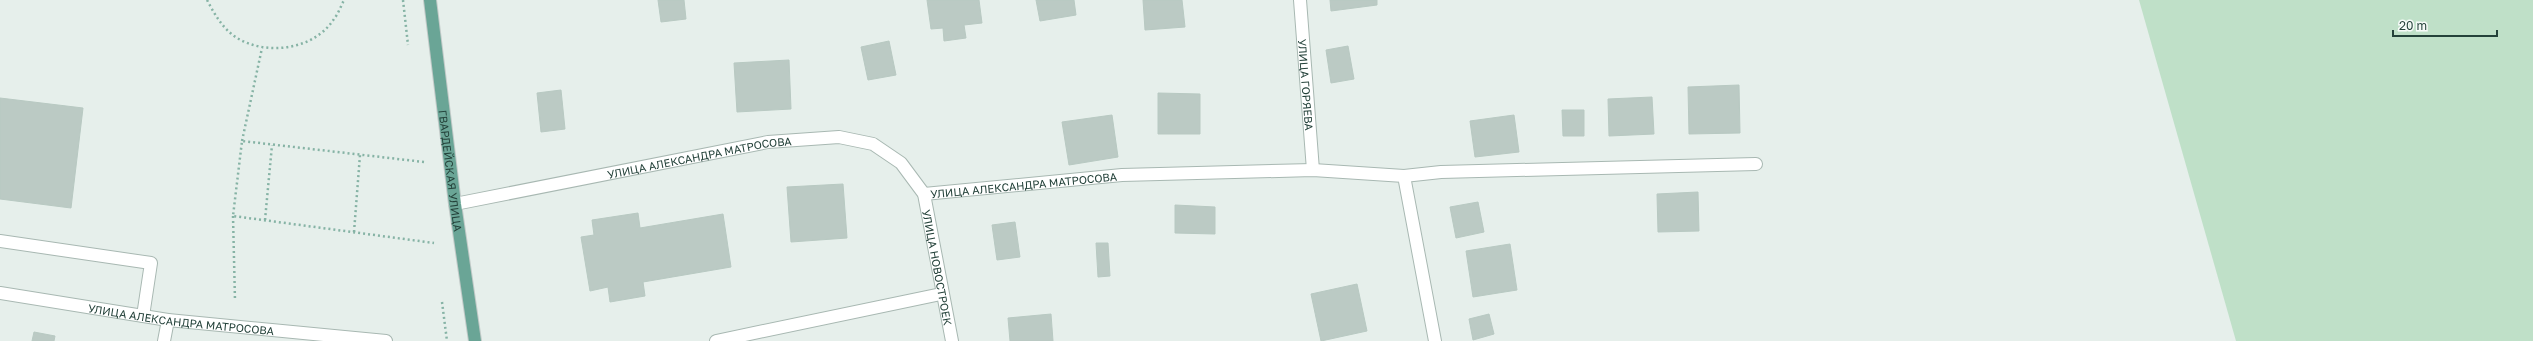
<svg xmlns="http://www.w3.org/2000/svg" width="2533" height="341" viewBox="0 0 2533 341" font-family="'Golos Text',sans-serif">
<style>
.green{fill:#bfe0c8}
.building{fill:#bbcac4;stroke:#b8c9c2}
.lines{fill:none;stroke-linecap:round;stroke-linejoin:round}
.service-casing{stroke:#a8b8b2;stroke-width:14}
.minor-casing{stroke:#a8b8b2;stroke-width:14}
.primary-casing{stroke:#c2cac8;stroke-width:14}
.path{stroke:#86b3a5;stroke-width:2.5;stroke-dasharray:2 3;stroke-linecap:butt}
.service{stroke:#fff;stroke-width:12}
.minor{stroke:#fff;stroke-width:12}
.primary{stroke:#6aa596;stroke-width:12}
.labels{text-anchor:middle;dominant-baseline:central;stroke-width:4;stroke-linejoin:round;paint-order:stroke}
.street-label{font-size:11px;fill:#24423a;stroke:#f7fbf9}
</style>
<rect width="100%" height="100%" fill="#e6efeb"/>
<path class="green" d="M 2139,0 L 2533,0 L 2533,341 L 2236,341 Z"/>
<g class="building">
<path d="M 658,0 L 684,0 L 686,19 L 661,22 Z"/>
<path d="M 927,0 L 979,0 L 982,23 L 964,25 L 966,38 L 944,41 L 943,28 L 931,29 Z"/>
<path d="M 1036,0 L 1074,0 L 1076,15 L 1040,21 Z"/>
<path d="M 1143,0 L 1182,0 L 1185,27 L 1145,30 Z"/>
<path d="M 1330,0 L 1377,0 L 1377,5 L 1331,11 Z"/>
<path d="M 889,41 L 896,75 L 868,80 L 861,47 Z"/>
<path d="M 1348,46 L 1354,79 L 1331,83 L 1326,50 Z"/>
<path d="M 789,60 L 791,109 L 737,112 L 734,63 Z"/>
<path d="M 1739,85 L 1740,133 L 1689,134 L 1688,87 Z"/>
<path d="M 561,90 L 565,129 L 541,132 L 537,93 Z"/>
<path d="M 1158,93 L 1200,94 L 1200,134 L 1158,134 Z"/>
<path d="M 1652,97 L 1654,134 L 1609,136 L 1608,99 Z"/>
<path d="M 0,98 L 83,108 L 71,208 L 0,199 Z"/>
<path d="M 1562,110 L 1584,110 L 1584,136 L 1563,136 Z"/>
<path d="M 1112,115 L 1118,157 L 1069,165 L 1062,122 Z"/>
<path d="M 1514,115 L 1519,152 L 1475,157 L 1470,121 Z"/>
<path d="M 843,184 L 847,238 L 791,242 L 787,187 Z"/>
<path d="M 1698,192 L 1699,231 L 1658,232 L 1657,194 Z"/>
<path d="M 1478,202 L 1484,232 L 1456,238 L 1450,207 Z"/>
<path d="M 1175,205 L 1215,207 L 1215,234 L 1175,233 Z"/>
<path d="M 638,213 L 640,228 L 723,214 L 731,267 L 643,282 L 645,296 L 610,302 L 608,287 L 590,291 L 581,237 L 594,235 L 592,220 Z"/>
<path d="M 1015,222 L 1020,257 L 997,260 L 992,225 Z"/>
<path d="M 1096,243 L 1108,243 L 1110,276 L 1098,277 Z"/>
<path d="M 1510,244 L 1517,290 L 1473,297 L 1466,251 Z"/>
<path d="M 1357,284 L 1367,331 L 1321,341 L 1311,294 Z"/>
<path d="M 1051,314 L 1053,341 L 1010,341 L 1008,318 Z"/>
<path d="M 1489,314 L 1494,334 L 1473,340 L 1469,319 Z"/>
<path d="M 34,332 L 55,336 L 54,341 L 32,341 Z"/>
</g>
<g class="lines">
<defs>
<g id="service">
<path d="M 1404,176 L 1441,172 L 1756,164"/>
<path d="M 0,241 L 151,263 L 143,316"/>
<path d="M 164,341 L 168,320"/>
<path d="M 716,341 L 941,294"/>
</g>
<g id="minor">
<path id="s1" d="M 1300,0 L 1313,170"/>
<path id="s2" d="M 924,194 L 1122,175 L 1313,170 L 1404,176 L 1435,341"/>
<path id="s3" d="M 455,204 L 768,142 L 839,137 L 873,144 L 901,163 L 924,194 L 952,341"/>
<path id="s4" d="M 0,293 L 168,320 L 386,341"/>
</g>
<g id="primary">
<path id="s5" d="M 430,0 L 455,204 L 475,341"/>
</g>
</defs>
<use href="#service" class="service-casing"/>
<use href="#minor" class="minor-casing"/>
<use href="#primary" class="primary-casing"/>
<g class="path">
<path d="M 207,0 C 215,15 223,29 237,38 C 267,56 314,50 334,19 C 338,14 341,6 344,0"/>
<path d="M 403,0 L 408,45"/>
<path d="M 242,141 L 262,48"/>
<path d="M 424,162 L 242,141 L 233,216 L 434,243"/>
<path d="M 233,216 L 235,301"/>
<path d="M 265,220 L 272,145"/>
<path d="M 354,232 L 360,155"/>
<path d="M 442,302 L 447,341"/>
</g>
<use href="#service" class="service"/>
<use href="#minor" class="minor"/>
<use href="#primary" class="primary"/>
</g>
<g class="labels">
<g class="street-label">
<text stroke="none"><textPath href="#s1" startOffset="85">УЛИЦА ГОРЯЕВА</textPath></text>
<text stroke="none"><textPath href="#s3" startOffset="249">УЛИЦА АЛЕКСАНДРА МАТРОСОВА</textPath></text>
<text stroke="none"><textPath href="#s5" startOffset="172">ГВАРДЕЙСКАЯ УЛИЦА</textPath></text>
<text stroke="none"><textPath href="#s2" startOffset="100">УЛИЦА АЛЕКСАНДРА МАТРОСОВА</textPath></text>
<text stroke="none"><textPath href="#s3" startOffset="572">УЛИЦА НОВОСТРОЕК</textPath></text>
<text stroke="none"><textPath href="#s4" startOffset="183">УЛИЦА АЛЕКСАНДРА МАТРОСОВА</textPath></text>
</g>
</g>
<path d="M2393 30v6h104v-6" fill="none" stroke="#24423a" stroke-width="2"/>
<text x="2399" y="30" font-size="12" fill="#24423a" stroke="#f7fbf9" stroke-width="3" paint-order="stroke">20 m</text>
</svg>
